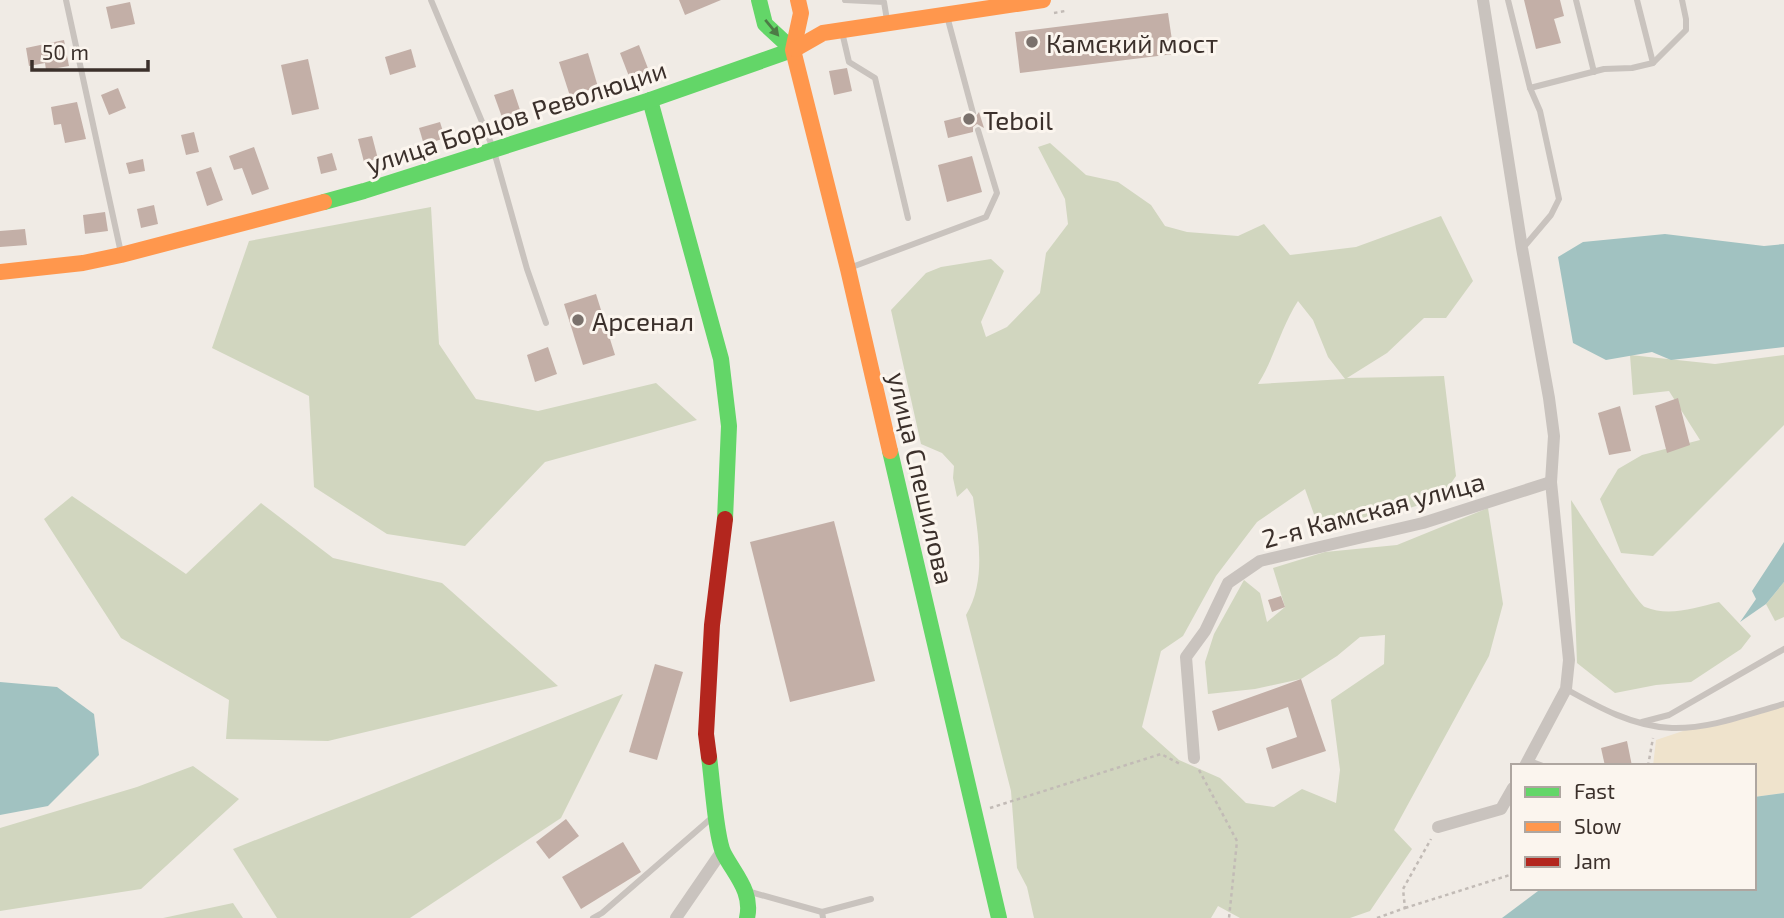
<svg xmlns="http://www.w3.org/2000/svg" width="1784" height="918" viewBox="0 0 1784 918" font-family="'Exo 2',sans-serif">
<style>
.green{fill:#d1d6bf;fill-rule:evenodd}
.sand{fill:#efe3cc}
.water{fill:#a1c2c1}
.building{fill:#c3afa7}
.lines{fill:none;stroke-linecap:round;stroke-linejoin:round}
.path{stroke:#c2bbb6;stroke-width:2.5;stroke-dasharray:3.5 3.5;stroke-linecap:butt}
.lane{stroke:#c9c3be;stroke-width:6}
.street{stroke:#c9c3be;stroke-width:12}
.fast{stroke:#63d668;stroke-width:16}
.slow{stroke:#ff974d;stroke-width:16}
.jam{stroke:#b3261e;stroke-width:16}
.oneway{fill:#4d7b46}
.poi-dot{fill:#7a716c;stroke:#fbf5ee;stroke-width:2.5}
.labels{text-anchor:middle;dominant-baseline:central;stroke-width:6;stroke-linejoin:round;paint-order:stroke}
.poi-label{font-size:26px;fill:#3b302b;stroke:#fbf5ee;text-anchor:start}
.street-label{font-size:26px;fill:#3b302b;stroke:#fbf5ee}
</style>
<rect width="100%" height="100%" fill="#f0ebe5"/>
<g class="green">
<path d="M 1050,143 L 1086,175 L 1118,182 L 1151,205 L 1165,226 L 1187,232 L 1238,236 L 1264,224 L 1290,255 L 1356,247 L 1441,216 L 1473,281 L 1446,318 L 1424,318 L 1387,353 L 1347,378 L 1444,376 L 1456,476 L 1440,499 L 1321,534 L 1305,489 L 1257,522 L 1216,576 L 1183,636 L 1161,651 L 1142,727 L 1179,760 L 1220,778 L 1246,803 L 1274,807 L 1302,789 L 1336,803 L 1340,770 L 1331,700 L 1384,664 L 1385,635 L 1360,637 L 1337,656 L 1301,679 L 1255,689 L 1208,694 L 1205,662 L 1214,634 L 1244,580 L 1260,593 L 1267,622 L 1285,607 L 1273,568 L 1325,552 L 1397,545 L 1488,508 L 1503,604 L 1489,656 L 1394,830 L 1412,849 L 1370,911 L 1350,918 L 1240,918 L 1218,906 L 1211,918 L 1034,918 L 1027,887 L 1017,868 L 1011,791 L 966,615 C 987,580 978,536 973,497 L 967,488 L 957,497 L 953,478 L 954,466 L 942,453 L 921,444 L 891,310 L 926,273 L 941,267 L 991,259 L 1004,271 L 981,322 L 986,337 L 1007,327 L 1040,293 L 1046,253 L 1068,224 L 1065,199 L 1038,147 ZM 1298,301 L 1313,320 L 1328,357 L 1345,379 L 1258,384 C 1274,359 1281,327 1298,301 Z"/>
<path d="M 431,207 L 439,344 L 476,399 L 538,411 L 656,383 L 697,420 L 545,462 L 465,546 L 387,534 L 314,487 L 309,396 L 212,348 L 249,241 Z"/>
<path d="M 1630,355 L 1715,364 L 1784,355 L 1784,425 L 1653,556 L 1621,553 L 1600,499 L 1618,469 L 1642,455 L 1700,440 L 1669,391 L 1633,395 Z"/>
<path d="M 72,496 L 186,574 L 261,503 L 333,558 L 442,583 L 558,686 L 328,741 L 226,739 L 229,700 L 121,638 L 44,519 Z"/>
<path d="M 1571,500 C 1581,515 1637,603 1645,607 C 1669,617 1694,608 1719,602 L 1751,636 L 1741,649 L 1691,682 L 1656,685 L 1615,693 L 1577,663 Z"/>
<path d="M 1784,582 L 1784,617 L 1775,621 L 1766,604 Z"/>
<path d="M 623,694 L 561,818 L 410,918 L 277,918 L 233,849 Z"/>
<path d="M 193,766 L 239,799 L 141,889 L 0,911 L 0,828 L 137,787 Z"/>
<path d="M 233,903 L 243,918 L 163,918 Z"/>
</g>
<path class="sand" d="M 1784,704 L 1784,793 L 1754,797 L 1754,766 L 1653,766 L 1656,740 L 1698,726 Z"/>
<g class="water">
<path d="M 1665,234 L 1764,246 L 1784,244 L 1784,347 L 1671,360 L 1652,352 L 1606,360 L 1573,343 L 1558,257 L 1583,242 Z"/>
<path d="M 1784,542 L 1784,582 L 1766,604 L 1740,622 L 1756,599 L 1752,591 Z"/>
<path d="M 0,682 L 57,687 L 94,714 L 99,755 L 48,806 L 0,815 Z"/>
<path d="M 1784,793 L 1784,918 L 1502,918 L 1542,888 L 1754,888 L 1754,797 Z"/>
</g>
<g class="building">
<path d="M 679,0 L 721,0 L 685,15 Z"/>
<path d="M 1524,0 L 1560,0 L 1564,16 L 1554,19 L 1561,43 L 1536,49 Z"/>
<path d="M 130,2 L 135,24 L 111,29 L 106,7 Z"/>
<path d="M 1168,13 L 1174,54 L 1020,73 L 1015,32 Z"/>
<path d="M 64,40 L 69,66 L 46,70 L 45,63 L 29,66 L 26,48 Z"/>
<path d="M 639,45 L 649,71 L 630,79 L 620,53 Z"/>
<path d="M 411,49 L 416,67 L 390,75 L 385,57 Z"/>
<path d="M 588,53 L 598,87 L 570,96 L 559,62 Z"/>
<path d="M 308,59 L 319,109 L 292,115 L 281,65 Z"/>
<path d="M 847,68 L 852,91 L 834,95 L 829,71 Z"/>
<path d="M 118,88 L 126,108 L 109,115 L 101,95 Z"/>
<path d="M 513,89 L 521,113 L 503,120 L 494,95 Z"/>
<path d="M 77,102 L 86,139 L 65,143 L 61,124 L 54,125 L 51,107 Z"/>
<path d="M 979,112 L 984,128 L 977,124 L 973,127 L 973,132 L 948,138 L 944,121 L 968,115 L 974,119 Z"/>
<path d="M 440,122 L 445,138 L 424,145 L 419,128 Z"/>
<path d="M 194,132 L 199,152 L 186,155 L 181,135 Z"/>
<path d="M 372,136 L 378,159 L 364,162 L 358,139 Z"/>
<path d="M 254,147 L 269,189 L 252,195 L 242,168 L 234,170 L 229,156 Z"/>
<path d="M 332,153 L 337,170 L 321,174 L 317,157 Z"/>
<path d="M 972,156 L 982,192 L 947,202 L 938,165 Z"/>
<path d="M 143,159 L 145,171 L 129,174 L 126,163 Z"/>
<path d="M 211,167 L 223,200 L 207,206 L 196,172 Z"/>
<path d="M 154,205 L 158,224 L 141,228 L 137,209 Z"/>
<path d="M 105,212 L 108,231 L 85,234 L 83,215 Z"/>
<path d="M 25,229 L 27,245 L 0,247 L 0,231 Z"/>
<path d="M 596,294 L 615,355 L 583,365 L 564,304 Z"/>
<path d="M 548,347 L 557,374 L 535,382 L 527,355 Z"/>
<path d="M 1678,398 L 1690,445 L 1667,453 L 1655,406 Z"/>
<path d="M 1620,406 L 1631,451 L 1609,455 L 1598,413 Z"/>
<path d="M 834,521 L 875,681 L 790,702 L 750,542 Z"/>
<path d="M 1281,596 L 1285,607 L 1272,612 L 1268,600 Z"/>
<path d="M 655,664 L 683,672 L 657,760 L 629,752 Z"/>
<path d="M 1301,679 L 1326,751 L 1272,769 L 1266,748 L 1297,737 L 1288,707 L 1218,731 L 1212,711 Z"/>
<path d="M 1627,741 L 1632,766 L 1605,766 L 1601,748 Z"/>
<path d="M 566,819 L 579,836 L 549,859 L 536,842 Z"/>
<path d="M 623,842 L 641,872 L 581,909 L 562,877 Z"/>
</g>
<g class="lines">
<g class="path">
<path d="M 1054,13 L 1065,11"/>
<path d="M 1648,766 L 1653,738"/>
<path d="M 1199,770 L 1237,841 L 1229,918"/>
<path d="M 990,808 L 1161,754 L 1182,765"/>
<path d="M 1405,908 L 1513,874"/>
<path d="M 1377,918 L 1405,908 L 1403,889 L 1431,839"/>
</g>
<g class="lane">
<path d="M 66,0 L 121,253"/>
<path d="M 431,0 L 493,148 L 527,269 L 546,323"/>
<path d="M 845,0 L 884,2 L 887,20"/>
<path d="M 1508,0 L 1530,88 L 1540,111 L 1559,199 L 1551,215 L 1523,248"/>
<path d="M 1576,0 L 1594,72"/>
<path d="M 1637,0 L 1653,63"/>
<path d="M 947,16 L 973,113"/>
<path d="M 842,32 L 849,62 L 875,78 L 908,218"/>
<path d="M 1530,88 L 1604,69 L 1632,68 L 1653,63 L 1686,30 L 1686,19 L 1682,0"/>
<path d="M 852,267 L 986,217 L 997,193 L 978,130"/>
<path d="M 1566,689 C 1598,707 1634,727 1672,728 C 1710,729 1748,714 1784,704"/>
<path d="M 1642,722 L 1669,715 L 1784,649"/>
<path d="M 1527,760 L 1543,766"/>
<path d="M 747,891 L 822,912 L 823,918"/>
<path d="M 822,912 L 871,899"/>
<path d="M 593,918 L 602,913 L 715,815"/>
</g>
<g class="street">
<path d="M 1483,0 L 1522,248 L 1549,398 L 1554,436 L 1551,482 L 1569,660 L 1566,689 L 1525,766"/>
<path d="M 1194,758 L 1186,657 L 1205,631 L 1228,583 L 1260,561 L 1423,523 L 1551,482"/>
<path d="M 1438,827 L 1501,809 L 1513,788"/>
<path d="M 676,918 L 722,851"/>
</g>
<g class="fast">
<path d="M 759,0 L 765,24 L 793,50"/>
<path d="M 650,100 L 721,359 L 729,426 L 725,519"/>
<path d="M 324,202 L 364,191 L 650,100 L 795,49"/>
<path d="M 890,451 L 999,918"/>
<path d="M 709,757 C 712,777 716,840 724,854 C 735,875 753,892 747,918"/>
</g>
<g class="slow">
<path d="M 798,0 L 801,13 L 793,50 L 848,269 L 890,451"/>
<path d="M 795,49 L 823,33 L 1043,0"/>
<path d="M 0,272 L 83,263 L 121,255 L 324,202"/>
</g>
<path class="jam" d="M 709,757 L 706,734 L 712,625 L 725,519"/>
</g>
<defs><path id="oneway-solid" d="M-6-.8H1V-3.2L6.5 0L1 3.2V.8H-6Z" transform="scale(1.75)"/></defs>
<use class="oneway" href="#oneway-solid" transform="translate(772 28) rotate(50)"/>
<g class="poi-dot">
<circle cx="1032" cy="42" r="7"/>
<circle cx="969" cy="119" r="7"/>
<circle cx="578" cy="320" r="7"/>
</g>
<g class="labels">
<g class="poi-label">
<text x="1046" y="42">Камский мост</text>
<text x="983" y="119">Teboil</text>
<text x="592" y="320">Арсенал</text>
</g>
<g class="street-label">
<text transform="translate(516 116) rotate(-18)">улица Борцов Революции</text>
<text transform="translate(922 478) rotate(77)">улица Спешилова</text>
<text transform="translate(1373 509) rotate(-15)">2-я Камская улица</text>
</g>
</g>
<rect x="1511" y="764" width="245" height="126" fill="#fbf5ee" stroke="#aea6a0" stroke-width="2"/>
<rect x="1525" y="787" width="35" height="10" fill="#63d668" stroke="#aea6a0" stroke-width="2"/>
<text x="1574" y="799" font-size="21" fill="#3b302b">Fast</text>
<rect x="1525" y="822" width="35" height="10" fill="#ff974d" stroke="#aea6a0" stroke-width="2"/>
<text x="1574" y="834" font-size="21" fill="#3b302b">Slow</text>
<rect x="1525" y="857" width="35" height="10" fill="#b3261e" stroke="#aea6a0" stroke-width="2"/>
<text x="1574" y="869" font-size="21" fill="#3b302b">Jam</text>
<path d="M32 60v10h116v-10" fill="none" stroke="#3b302b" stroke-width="3.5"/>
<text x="42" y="60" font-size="21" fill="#3b302b" stroke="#fbf5ee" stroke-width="5" paint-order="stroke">50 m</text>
</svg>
